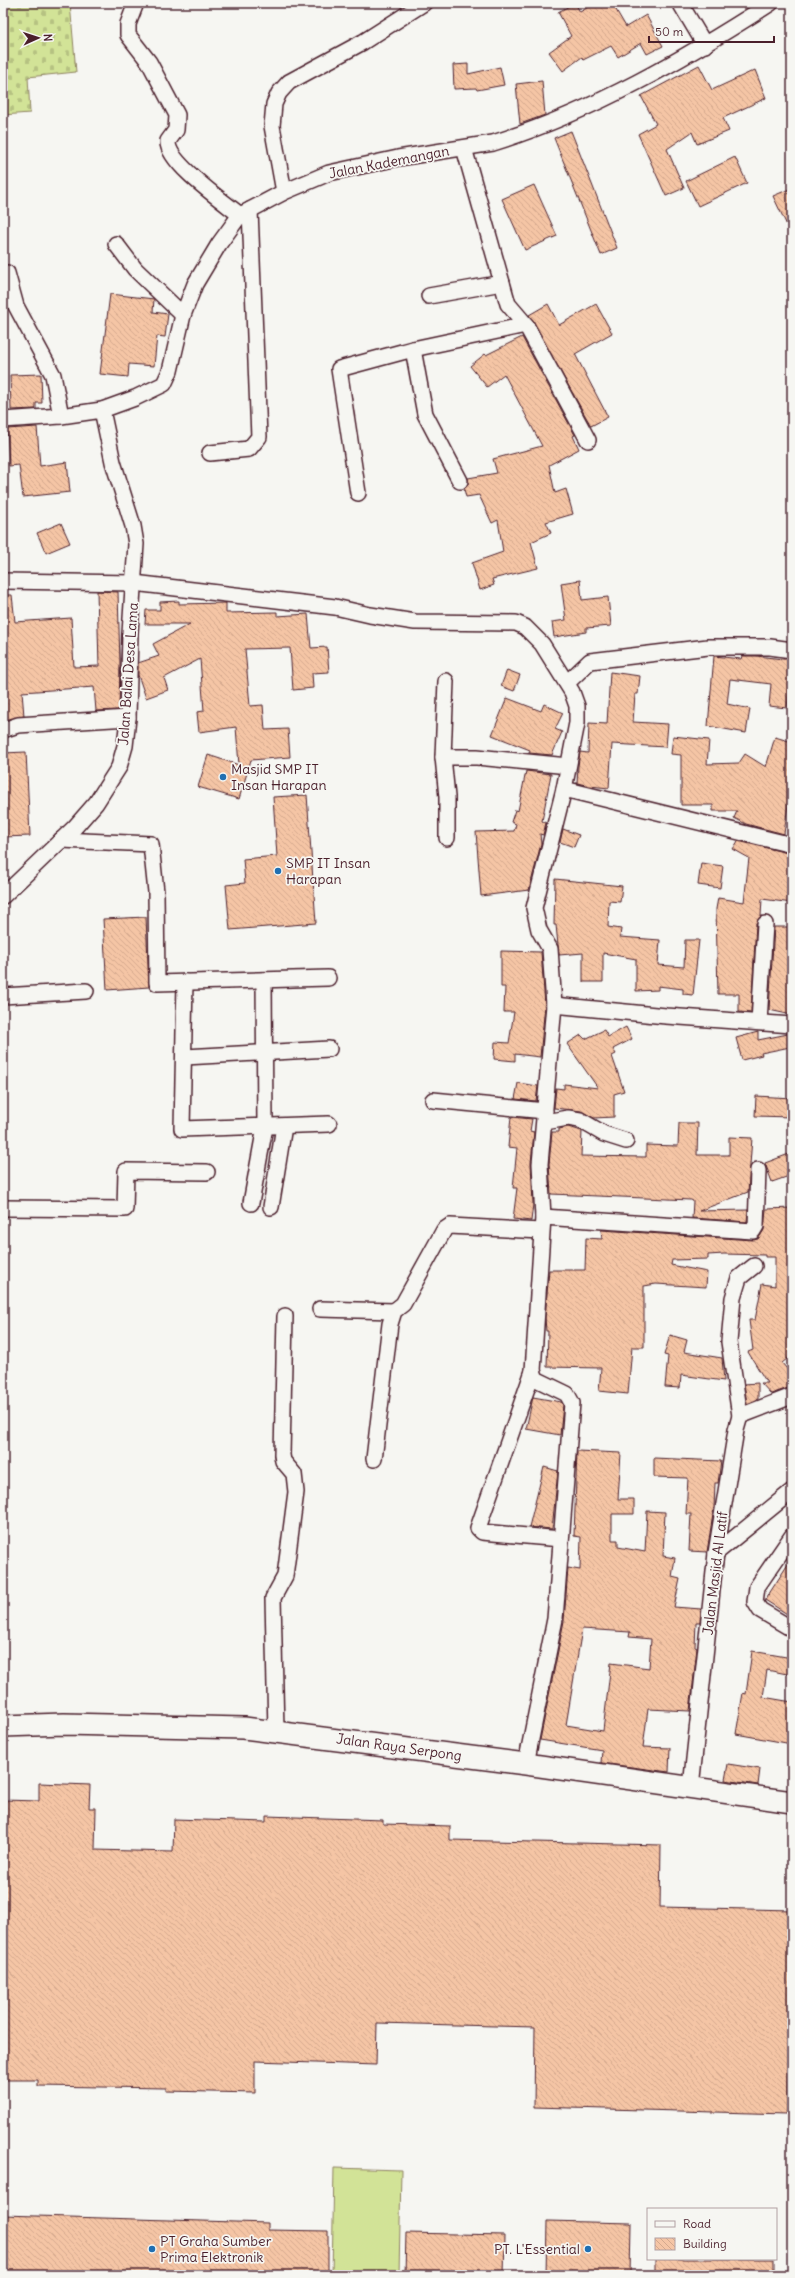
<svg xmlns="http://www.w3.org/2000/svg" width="795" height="2278" viewBox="0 0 795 2278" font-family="Delius,sans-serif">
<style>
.grass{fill:#d2e397;stroke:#8e8161}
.cemetery{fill:url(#cemetery-stones);stroke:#8e8161}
.building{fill:url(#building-back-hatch);stroke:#4a1f2b;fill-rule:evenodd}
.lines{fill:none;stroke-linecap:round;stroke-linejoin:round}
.minor-casing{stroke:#4a1f2b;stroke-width:18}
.secondary-casing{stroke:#4a1f2b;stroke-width:24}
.minor{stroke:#f6f6f2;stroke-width:15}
.secondary{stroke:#f6f6f2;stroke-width:21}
.poi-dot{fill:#1f6fb2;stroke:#f6f6f2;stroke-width:1.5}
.labels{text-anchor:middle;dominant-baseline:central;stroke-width:3.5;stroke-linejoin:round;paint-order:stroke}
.street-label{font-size:14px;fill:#4a1f2b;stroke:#f6f6f2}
.poi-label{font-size:14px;fill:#4a1f2b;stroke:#f6f6f2;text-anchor:start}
</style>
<defs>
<pattern id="cemetery-stones" width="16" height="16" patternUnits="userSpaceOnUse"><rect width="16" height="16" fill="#d2e397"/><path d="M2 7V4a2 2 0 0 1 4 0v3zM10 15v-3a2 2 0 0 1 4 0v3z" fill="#b6c282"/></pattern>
<pattern id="building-back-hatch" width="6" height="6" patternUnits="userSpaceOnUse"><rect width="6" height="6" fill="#f5c5a5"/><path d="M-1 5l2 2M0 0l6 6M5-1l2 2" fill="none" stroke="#d4a98e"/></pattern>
</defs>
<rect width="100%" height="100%" fill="#f6f6f2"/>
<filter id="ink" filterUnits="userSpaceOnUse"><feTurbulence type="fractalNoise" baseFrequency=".025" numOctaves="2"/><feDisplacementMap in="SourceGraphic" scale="8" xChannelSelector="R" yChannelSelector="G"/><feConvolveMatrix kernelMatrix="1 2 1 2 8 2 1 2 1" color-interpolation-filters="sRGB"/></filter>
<g filter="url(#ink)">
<path class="grass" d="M 334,2168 L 401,2170 L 399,2275 L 332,2275 Z"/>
<path class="cemetery" d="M 3,3 L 70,3 L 76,72 L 28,77 L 30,113 L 3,115 Z"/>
<g class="building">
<path d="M 575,3 L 580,12 L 595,3 L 612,3 L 626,27 L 646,15 L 663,46 L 647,54 L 641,43 L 618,57 L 611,46 L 583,60 L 582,57 L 563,71 L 549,52 L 571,36 L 558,12 Z"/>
<path d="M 468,64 L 468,74 L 500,67 L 504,85 L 477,90 L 476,88 L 454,89 L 453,65 Z"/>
<path d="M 699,65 L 712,90 L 755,70 L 766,98 L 723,118 L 729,131 L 697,144 L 692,132 L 667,149 L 684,188 L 666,196 L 638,134 L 656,124 L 641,96 Z"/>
<path d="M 542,81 L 545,115 L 520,124 L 516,84 Z"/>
<path d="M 571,131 L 617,248 L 601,255 L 554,138 Z"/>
<path d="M 735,157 L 747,183 L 698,206 L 686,181 Z"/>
<path d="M 534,185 L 557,236 L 525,250 L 502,199 Z"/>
<path d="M 792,188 L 792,236 L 773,196 Z"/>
<path d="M 110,294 L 154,299 L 153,312 L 168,314 L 165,337 L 157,336 L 154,366 L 129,364 L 128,377 L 100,374 Z"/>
<path d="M 548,304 L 559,325 L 596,304 L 612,333 L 575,354 L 608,417 L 591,426 L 529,315 Z"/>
<path d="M 522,337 L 575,435 L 573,436 L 579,449 L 549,465 L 555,493 L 566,489 L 573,514 L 546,522 L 551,533 L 531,542 L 538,568 L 492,579 L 494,585 L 480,590 L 472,563 L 503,552 L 498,520 L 492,523 L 479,495 L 466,497 L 464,489 L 468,485 L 468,478 L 497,473 L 493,459 L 542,446 L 504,374 L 487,387 L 470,366 L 485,354 L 486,355 Z"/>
<path d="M 41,374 L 42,403 L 36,403 L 36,409 L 11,410 L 10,375 Z"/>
<path d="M 37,427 L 40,466 L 67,462 L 70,492 L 23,497 L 19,465 L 9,466 L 7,429 Z"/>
<path d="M 61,523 L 70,543 L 46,553 L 37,533 Z"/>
<path d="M 580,580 L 582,600 L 608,597 L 611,626 L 586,628 L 586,632 L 554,637 L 552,622 L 566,620 L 561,583 Z"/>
<path d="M 97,591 L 118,592 L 120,664 L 119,710 L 96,711 L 94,687 L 22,692 L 24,716 L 3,721 L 3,595 L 12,595 L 15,622 L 71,618 L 74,667 L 99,666 Z"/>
<path d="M 179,601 L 179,604 L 226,603 L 226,613 L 277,612 L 277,616 L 308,614 L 311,648 L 327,647 L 329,672 L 312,673 L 313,688 L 293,690 L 290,648 L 245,649 L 250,706 L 263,705 L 265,730 L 288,729 L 290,757 L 251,760 L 239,799 L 198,787 L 208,755 L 239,765 L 236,727 L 199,732 L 197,712 L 204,711 L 200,659 L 164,678 L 168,690 L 146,698 L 138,675 L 138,663 L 159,656 L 153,644 L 190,624 L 145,624 L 146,610 L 160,610 L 160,602 Z"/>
<path d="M 714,656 L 741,659 L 742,656 L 756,656 L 792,660 L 787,708 L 769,706 L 771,684 L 730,679 L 727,704 L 750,709 L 746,733 L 708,726 Z"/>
<path d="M 507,670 L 520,675 L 514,691 L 501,686 Z"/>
<path d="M 610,672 L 640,676 L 638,694 L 635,694 L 633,722 L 668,724 L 666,747 L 612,744 L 609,788 L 590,786 L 577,783 L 578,766 L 580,752 L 588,753 L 589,723 L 607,724 Z"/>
<path d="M 507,698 L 541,711 L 544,704 L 563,713 L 555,729 L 562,732 L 552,755 L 529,753 L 530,750 L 492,735 Z"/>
<path d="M 673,736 L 709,740 L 707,764 L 739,763 L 745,754 L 766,767 L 775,737 L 792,742 L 792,798 L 789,797 L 784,834 L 746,824 L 734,818 L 737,811 L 713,811 L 713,805 L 681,805 L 681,755 L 671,754 Z"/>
<path d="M 26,752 L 30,836 L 3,837 L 3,753 Z"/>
<path d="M 526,771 L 551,774 L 542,821 L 546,823 L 543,835 L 540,834 L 541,844 L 529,890 L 481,896 L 476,832 L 514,831 L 516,824 L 511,822 L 515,810 L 518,811 Z"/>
<path d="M 307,795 L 316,923 L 230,930 L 226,885 L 245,883 L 243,859 L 277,856 L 273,797 Z"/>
<path d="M 563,829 L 579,835 L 574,847 L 560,842 Z"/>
<path d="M 738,841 L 792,854 L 792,903 L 762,899 L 761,916 L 756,923 L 751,1013 L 739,1012 L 739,994 L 718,994 L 716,909 L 718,898 L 744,902 L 749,858 L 733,849 Z"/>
<path d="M 701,863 L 723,866 L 720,888 L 698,885 Z"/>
<path d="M 555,879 L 622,886 L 620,902 L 609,901 L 608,927 L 621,929 L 620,937 L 660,940 L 658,965 L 684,967 L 685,940 L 699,940 L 693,995 L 683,994 L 683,989 L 658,986 L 658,990 L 636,991 L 636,959 L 603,953 L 603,982 L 583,982 L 583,953 L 559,955 L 556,925 L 554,925 Z"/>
<path d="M 146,917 L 149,987 L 107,990 L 103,919 Z"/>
<path d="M 774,927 L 792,927 L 792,1015 L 769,1010 Z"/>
<path d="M 501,951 L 541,952 L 545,1005 L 540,1057 L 515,1054 L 515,1061 L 494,1059 L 495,1042 L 509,1043 L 514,1012 L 504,1012 L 505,987 L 501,987 Z"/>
<path d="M 626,1027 L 632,1039 L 613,1049 L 616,1054 L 612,1056 L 624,1091 L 614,1094 L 614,1117 L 594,1118 L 581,1111 L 554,1108 L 556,1088 L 564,1089 L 564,1084 L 598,1088 L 567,1044 L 581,1035 L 585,1039 L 604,1030 L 608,1037 Z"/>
<path d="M 758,1032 L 758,1040 L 788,1034 L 790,1047 L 761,1053 L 762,1055 L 742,1060 L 736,1038 Z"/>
<path d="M 518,1083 L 538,1086 L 536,1101 L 515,1099 Z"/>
<path d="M 756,1096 L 792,1098 L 792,1117 L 755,1116 Z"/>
<path d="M 511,1117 L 532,1119 L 530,1131 L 534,1132 L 531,1163 L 533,1204 L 531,1221 L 513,1219 L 517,1188 L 513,1188 L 517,1148 L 508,1147 Z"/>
<path d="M 679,1123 L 698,1123 L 697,1155 L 729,1155 L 729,1137 L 752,1138 L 748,1192 L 699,1211 L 748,1210 L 747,1222 L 692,1218 L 693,1201 L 691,1200 L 551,1194 L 549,1164 L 552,1132 L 559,1132 L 559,1129 L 568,1127 L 582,1131 L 581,1156 L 646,1157 L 646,1145 L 678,1146 Z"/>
<path d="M 789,1154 L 792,1162 L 792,1175 L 772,1182 L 765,1163 Z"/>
<path d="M 792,1208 L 792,1355 L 782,1363 L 792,1375 L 791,1387 L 771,1394 L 761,1383 L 767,1383 L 748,1352 L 753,1350 L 749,1320 L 755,1320 L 762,1284 L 775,1286 L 775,1257 L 765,1257 L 765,1255 L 724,1254 L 708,1255 L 708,1259 L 672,1260 L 671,1265 L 707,1272 L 706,1287 L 656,1284 L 644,1286 L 644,1347 L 632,1347 L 628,1394 L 599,1391 L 601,1368 L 547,1367 L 548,1331 L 546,1331 L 545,1318 L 549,1270 L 585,1270 L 586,1238 L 602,1239 L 601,1230 L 753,1240 L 758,1239 L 764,1230 L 766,1209 Z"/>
<path d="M 670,1335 L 687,1340 L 684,1352 L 722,1358 L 724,1381 L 681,1375 L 680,1388 L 665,1387 L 668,1356 L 664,1355 Z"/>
<path d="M 758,1383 L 758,1399 L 747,1404 L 744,1384 Z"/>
<path d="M 533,1397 L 561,1402 L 563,1405 L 560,1435 L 526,1429 Z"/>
<path d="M 577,1451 L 621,1453 L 618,1499 L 634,1499 L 634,1514 L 612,1514 L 612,1540 L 618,1540 L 618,1547 L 645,1552 L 647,1511 L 665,1512 L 663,1556 L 675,1558 L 672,1577 L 680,1579 L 674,1607 L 701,1609 L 700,1622 L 696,1622 L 695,1647 L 697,1648 L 690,1711 L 648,1709 L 643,1747 L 670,1748 L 669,1772 L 601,1763 L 602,1750 L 540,1740 L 564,1621 L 568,1568 L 580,1570 L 581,1537 L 574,1536 ZM 582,1629 L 630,1632 L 629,1637 L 651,1639 L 649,1668 L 611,1663 L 603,1731 L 566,1725 Z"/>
<path d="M 654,1458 L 721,1461 L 718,1483 L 715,1483 L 714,1508 L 707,1552 L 689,1551 L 691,1514 L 686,1514 L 688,1478 L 654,1477 Z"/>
<path d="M 544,1467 L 558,1471 L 552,1529 L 529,1527 Z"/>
<path d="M 792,1558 L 792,1617 L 765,1600 Z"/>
<path d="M 752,1651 L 792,1658 L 792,1675 L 767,1670 L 763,1697 L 792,1702 L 792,1744 L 736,1734 L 743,1693 L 746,1694 Z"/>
<path d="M 728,1764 L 760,1769 L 758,1785 L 725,1780 Z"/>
<path d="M 39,1783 L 90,1785 L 89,1808 L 96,1808 L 95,1850 L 173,1852 L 174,1819 L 266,1822 L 266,1816 L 383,1820 L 383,1824 L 450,1826 L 450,1840 L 661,1845 L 660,1907 L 792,1910 L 787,2114 L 534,2107 L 535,2027 L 377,2023 L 376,2065 L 255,2061 L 255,2093 L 166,2091 L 166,2088 L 38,2086 L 38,2080 L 3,2080 L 3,1800 L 39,1801 Z"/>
<path d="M 3,2215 L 268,2223 L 268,2230 L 328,2231 L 328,2275 L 3,2275 Z"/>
<path d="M 547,2221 L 631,2223 L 630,2275 L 546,2275 Z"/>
<path d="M 406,2233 L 505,2235 L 504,2275 L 405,2275 Z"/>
<rect x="655" y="2259" width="119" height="16"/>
</g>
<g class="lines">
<defs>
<g id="minor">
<path d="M 136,3 L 128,24 L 128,35 L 149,62 L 177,115 L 176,130 L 168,141 C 166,162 224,202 240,215"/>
<path d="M 680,3 L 705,45"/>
<path d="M 464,148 L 508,304 L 526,325 L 588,440"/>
<path d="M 284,192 L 272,126 L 274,104 L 279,93 L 289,82 L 363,42 L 424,3"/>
<path d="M 116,244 L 135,269 L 183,315"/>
<path d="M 7,273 L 16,306 L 53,375 L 61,416"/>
<path d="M 429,296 L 502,283"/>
<path d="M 413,349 L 425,414 L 460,481"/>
<path d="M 3,420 L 61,416 L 102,410 L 135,398 L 164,384 L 170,371 L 183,315 L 195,284 L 219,244 L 240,215 L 250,210 L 284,192 L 329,173 L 398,158 L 493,143 C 593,112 684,59 771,3"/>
<path d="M 210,453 L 249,449 L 259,437 L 250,210"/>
<path d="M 358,493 L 339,369 L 413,349 L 526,325"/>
<path d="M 3,581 L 134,583 L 335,607 L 370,615 L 415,622 L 516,623 L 525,627 L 542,644 L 572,692 L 577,706 L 577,723 L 564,789 L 534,908 L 539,930 L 550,949 L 554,1005 L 540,1164 L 543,1217 L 533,1371 L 536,1379 L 567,1394 L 572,1403 L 555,1619 L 526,1764"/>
<path d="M 567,683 L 590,661 L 708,647 L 770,647 L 792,650"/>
<path d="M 3,730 L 18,725 L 128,718"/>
<path d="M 443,757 L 446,681"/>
<path d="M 564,789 L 792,845"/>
<path d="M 447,838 L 447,797 L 443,757 L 477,757 L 568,766"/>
<path d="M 61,840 L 151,844 L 156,892 L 157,983 L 328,978"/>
<path d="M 3,896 L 75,827 L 96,803 L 119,767 L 125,746 L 128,718 L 130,633 L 136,544 L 133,526 L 113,462 L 102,410"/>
<path d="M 185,982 L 182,1129 L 329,1124"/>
<path d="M 3,996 L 86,991"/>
<path d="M 554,1005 L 666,1016 L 792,1025"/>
<path d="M 759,1022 L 765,924"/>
<path d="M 185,1057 L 329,1049"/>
<path d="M 433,1100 L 545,1111"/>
<path d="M 545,1122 L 568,1118 L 580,1120 L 604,1134 L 626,1141"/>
<path d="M 251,1203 L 265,1127 L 264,980"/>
<path d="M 271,1207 L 284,1126"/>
<path d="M 3,1208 L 125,1209 L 126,1171 L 207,1172"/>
<path d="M 543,1217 L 753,1231 L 756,1226 L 758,1170"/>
<path d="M 320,1309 L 394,1311"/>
<path d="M 533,1371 L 478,1528 L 482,1532 L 561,1539"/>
<path d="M 740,1416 L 729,1342 L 733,1298 L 739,1278 L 754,1266"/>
<path d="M 374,1459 L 390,1324 L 394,1311 L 403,1304 L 444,1230 L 450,1226 L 541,1231"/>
<path d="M 792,1536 L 757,1587 L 755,1602 L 760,1610 L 792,1629"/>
<path d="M 716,1553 L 792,1491"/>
<path d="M 276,1731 L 273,1598 L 285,1576 L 296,1492 L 294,1474 L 283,1461 L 282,1455 L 285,1316"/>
<path d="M 691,1787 L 716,1553 L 736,1430 L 740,1416 L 792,1396"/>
</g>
<path id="secondary" d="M 3,1726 L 64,1724 L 244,1728 L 526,1764 L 792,1802"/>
</defs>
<use href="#minor" class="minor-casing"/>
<use href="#secondary" class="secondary-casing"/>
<use href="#minor" class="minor"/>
<use href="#secondary" class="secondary"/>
</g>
</g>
<g class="poi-dot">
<circle cx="223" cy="777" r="4"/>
<circle cx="278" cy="871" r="4"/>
<circle cx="152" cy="2249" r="4"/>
<circle cx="588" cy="2249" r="4"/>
</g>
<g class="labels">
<g class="street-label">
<text transform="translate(389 162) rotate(-11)">Jalan Kademangan</text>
<text transform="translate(128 674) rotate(-86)">Jalan Balai Desa Lama</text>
<text transform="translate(715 1573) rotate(-83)">Jalan Masjid Al Latif</text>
<text transform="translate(399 1747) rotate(8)">Jalan Raya Serpong</text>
</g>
<g class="poi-label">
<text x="231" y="769">Masjid SMP IT<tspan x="231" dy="16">Insan Harapan</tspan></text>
<text x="286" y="863">SMP IT Insan<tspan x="286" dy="16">Harapan</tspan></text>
<text x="160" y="2241">PT Graha Sumber<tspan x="160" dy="16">Prima Elektronik</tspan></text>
<text x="580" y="2249" text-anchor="end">PT. L'Essential</text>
</g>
</g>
<rect width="795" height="2278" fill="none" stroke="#f6f6f2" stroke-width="16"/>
<rect x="8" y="8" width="779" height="2262" fill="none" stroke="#4a1f2b" stroke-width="1.5" filter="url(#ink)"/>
<rect x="647" y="2208" width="130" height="52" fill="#f6f6f2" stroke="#b1a0a2"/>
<rect x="655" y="2221" width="20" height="6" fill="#f6f6f2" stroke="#b1a0a2"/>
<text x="683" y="2228" font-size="12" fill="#4a1f2b">Road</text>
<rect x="655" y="2238" width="20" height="12" fill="url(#building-back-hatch)" stroke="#b1a0a2"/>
<text x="683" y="2248" font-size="12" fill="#4a1f2b">Building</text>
<g transform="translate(38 38) rotate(87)" stroke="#f6f6f2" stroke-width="3" paint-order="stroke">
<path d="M0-3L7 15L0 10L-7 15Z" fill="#4a1f2b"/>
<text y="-6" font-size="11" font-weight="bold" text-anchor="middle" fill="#4a1f2b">N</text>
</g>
<path d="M649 36v6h125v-6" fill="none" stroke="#4a1f2b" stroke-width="2"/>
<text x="655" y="36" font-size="12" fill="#4a1f2b" stroke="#f6f6f2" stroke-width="3" paint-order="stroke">50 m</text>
</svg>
